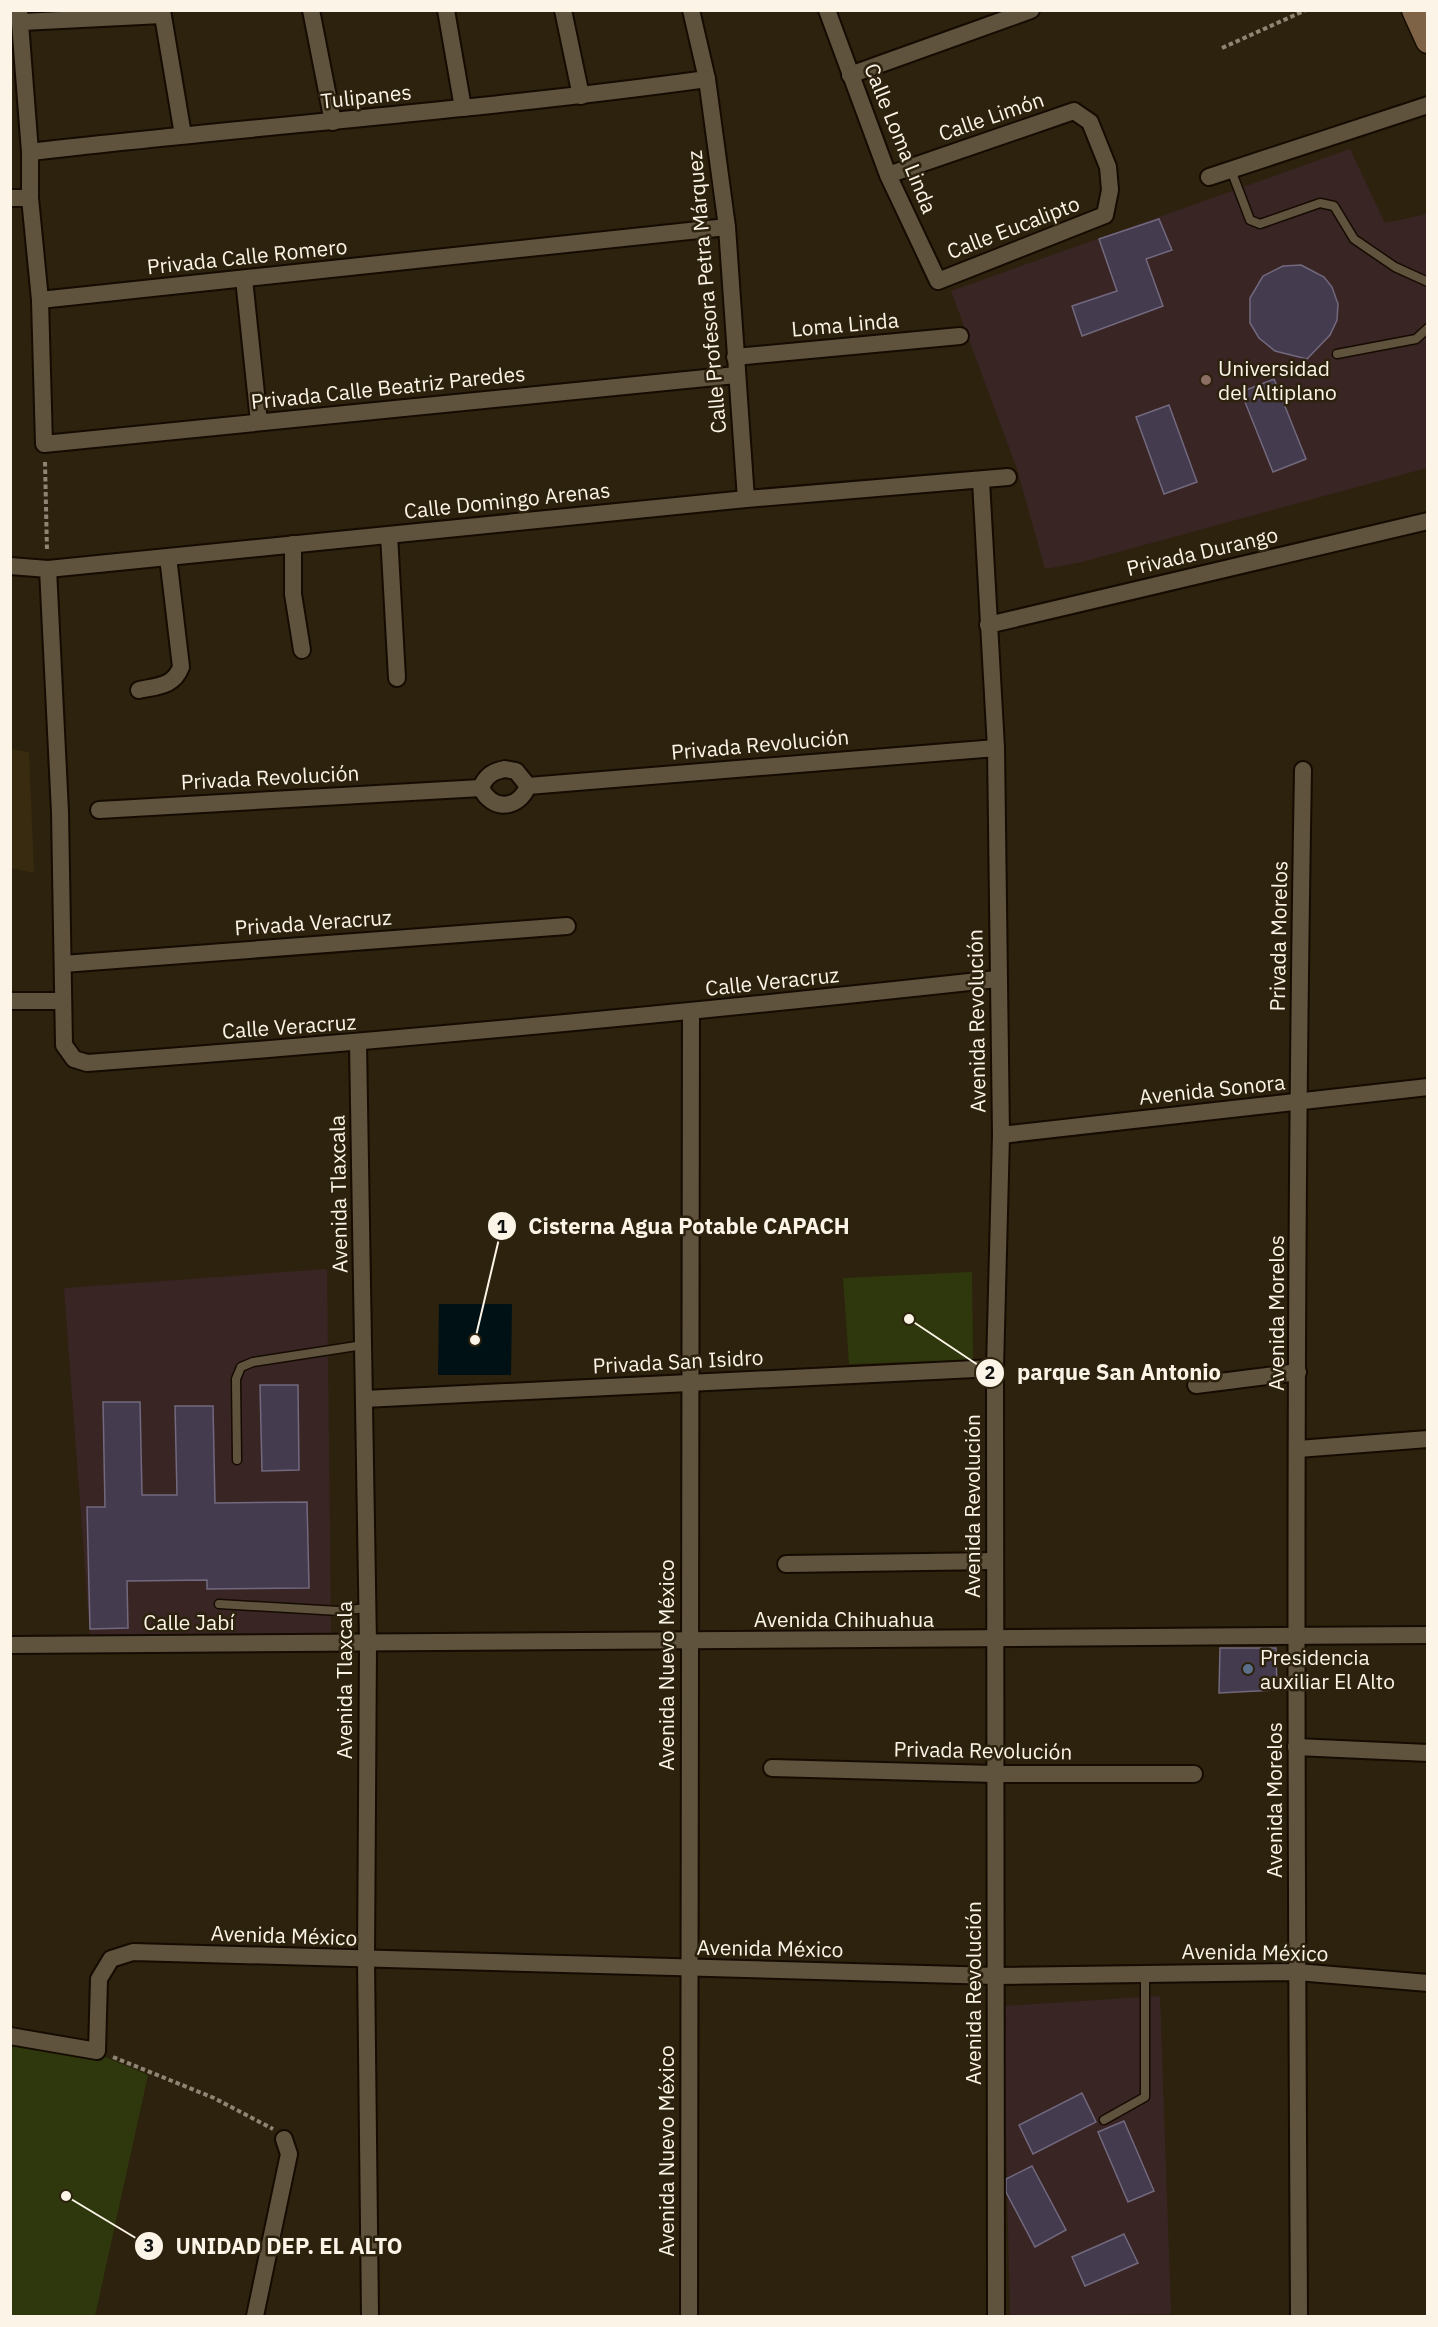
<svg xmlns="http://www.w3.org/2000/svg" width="1438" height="2327" viewBox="0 0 1438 2327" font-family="'IBM Plex Sans',sans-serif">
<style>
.built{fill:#382b0f}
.education{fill:#392524}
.green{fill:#2f380d}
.water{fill:#001115}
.building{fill:#443b4f;stroke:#72697f;stroke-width:1.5}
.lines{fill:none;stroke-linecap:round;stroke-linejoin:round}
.lane-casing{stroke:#150b00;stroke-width:11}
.street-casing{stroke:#150b00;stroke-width:20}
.secondary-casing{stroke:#150b00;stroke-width:27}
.path{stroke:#8e8574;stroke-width:4;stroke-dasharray:4.5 3;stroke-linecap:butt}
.lane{stroke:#5f533e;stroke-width:8}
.street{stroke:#5f533e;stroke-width:16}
.secondary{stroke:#7e6346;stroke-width:24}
.education-dot{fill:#8d6e63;stroke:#2d220e;stroke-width:2}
.service-dot{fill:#5c6f8a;stroke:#2d220e;stroke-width:2}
.labels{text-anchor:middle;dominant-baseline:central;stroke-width:5;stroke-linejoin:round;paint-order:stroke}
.street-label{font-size:21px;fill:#fbf4e7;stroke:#2d220e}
.poi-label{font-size:21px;fill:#fbf4e7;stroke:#2d220e;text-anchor:start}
.leader{fill:none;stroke:#fbf4e7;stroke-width:2}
.callout-dot{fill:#fbf4e7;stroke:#2d220e;stroke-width:2}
.mark-label{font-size:18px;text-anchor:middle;font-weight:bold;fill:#111}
.callout-label{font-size:22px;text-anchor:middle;font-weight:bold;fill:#fbf4e7;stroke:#2d220e;stroke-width:5;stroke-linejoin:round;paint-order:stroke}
</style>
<rect width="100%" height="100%" fill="#2d220e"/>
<path class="built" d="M 11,749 L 29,752 L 34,873 L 11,868 Z"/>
<g class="education">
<path d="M 1350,149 L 1385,223 L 1427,214 L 1427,468 L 1082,562 L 1045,569 L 1017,469 L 951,291 Z"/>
<path d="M 327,1269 L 331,1633 L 90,1636 L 64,1288 Z"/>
<path d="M 1160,1996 L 1171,2314 L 1010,2316 L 1003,2006 Z"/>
</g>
<g class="green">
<path d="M 972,1272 L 973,1360 L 849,1364 L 843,1278 Z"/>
<path d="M 10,2038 L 96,2053 L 148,2075 L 95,2316 L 11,2316 Z"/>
</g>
<path class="water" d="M 439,1304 L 512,1304 L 511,1375 L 438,1375 Z"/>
<g class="building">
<path d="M 1159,219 L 1172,250 L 1146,259 L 1163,306 L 1082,336 L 1072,306 L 1117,291 L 1099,239 Z"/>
<path d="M 1301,265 L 1324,277 L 1332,287 L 1338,304 L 1337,320 L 1330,335 L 1307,359 L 1275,351 L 1259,338 L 1250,323 L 1250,298 L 1263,276 L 1283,266 Z"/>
<path d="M 1274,379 L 1306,459 L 1273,472 L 1241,392 Z"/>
<path d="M 1169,405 L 1197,482 L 1164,494 L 1136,417 Z"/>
<path d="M 260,1385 L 298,1385 L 299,1470 L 262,1471 Z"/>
<path d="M 103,1402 L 140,1402 L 142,1495 L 177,1495 L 175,1406 L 213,1406 L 215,1503 L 307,1502 L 309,1588 L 207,1589 L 207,1580 L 127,1581 L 128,1628 L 90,1629 L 87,1507 L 105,1507 Z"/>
<path d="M 1220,1648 L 1276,1648 L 1277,1690 L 1219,1693 Z"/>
<path d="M 1082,2093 L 1096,2122 L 1033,2154 L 1019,2125 Z"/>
<path d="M 1124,2121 L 1154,2191 L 1128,2202 L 1098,2132 Z"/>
<path d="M 1032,2166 L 1066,2230 L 1035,2247 L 1006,2192 L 1006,2179 Z"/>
<path d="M 1124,2234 L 1138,2263 L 1085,2286 L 1072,2257 Z"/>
</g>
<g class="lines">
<defs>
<g id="lane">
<path d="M 1231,170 L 1250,220 L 1260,224 L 1320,203 L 1334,206 L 1354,239 L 1395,267 L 1428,282"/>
<path d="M 1337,354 L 1416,339 L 1428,328"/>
<path d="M 237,1460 L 236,1379 L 241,1367 L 253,1362 L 363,1345"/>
<path d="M 219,1604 L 339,1611 L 367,1608"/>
<path d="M 1104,2120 L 1145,2097 L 1145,1974"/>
</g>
<g id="street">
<path d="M 19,10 L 30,152 L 30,198 L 40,300 L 44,444 L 736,375"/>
<path d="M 162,10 L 183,135"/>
<path d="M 311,10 L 333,122"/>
<path d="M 446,10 L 463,108"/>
<path d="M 563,10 L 581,96"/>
<path d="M 691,10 L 707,79 L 727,227 L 746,499"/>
<path d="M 827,10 L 888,175 L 938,281 L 1105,215 L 1110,190 L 1108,167 L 1090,122 L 1074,111 L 888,175"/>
<path d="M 22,22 L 162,15"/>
<path d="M 850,75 L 1031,10"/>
<path d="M 30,152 C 255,126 482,110 707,79"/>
<path d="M 1209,177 L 1428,105"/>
<path d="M 10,198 L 30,198"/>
<path d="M 244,279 L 259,422"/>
<path d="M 40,300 L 727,227"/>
<path d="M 735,357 L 960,336"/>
<path d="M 981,481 L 996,748 L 1001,1135 L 995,1368 L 996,2316"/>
<path d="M 389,535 L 397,678"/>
<path d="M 293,544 L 293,594 L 302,650"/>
<path d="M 10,566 L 48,569 L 746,499 L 1008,477"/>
<path d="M 48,569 L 60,812 L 64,1045 L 74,1059 L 87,1063 C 391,1041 694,1012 997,979"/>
<path d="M 988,625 L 1428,521"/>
<path d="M 139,690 C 158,686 174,686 181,667 L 168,557"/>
<path d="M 505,769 L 516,771 L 528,786 C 518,810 492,811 481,788 C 485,776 493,771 505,769 Z"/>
<path d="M 528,786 L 996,748"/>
<path d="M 99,810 L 481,788"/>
<path d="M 63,964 L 567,926"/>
<path d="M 10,1001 L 63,1001"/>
<path d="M 358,1043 L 368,1644 L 366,1960 L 370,2316"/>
<path d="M 1001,1135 L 1428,1087"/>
<path d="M 1196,1385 L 1298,1372"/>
<path d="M 364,1399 L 995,1368"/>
<path d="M 1298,1449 L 1428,1439"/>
<path d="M 786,1564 L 994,1561"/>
<path d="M 10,1645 L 1428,1635"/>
<path d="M 1296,1747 L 1428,1753"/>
<path d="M 772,1768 L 995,1774 L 1194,1774"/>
<path d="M 10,2036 L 97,2051 L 99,1979 L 111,1959 L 133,1952 L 996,1976 L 1297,1972 L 1428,1983"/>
<path d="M 255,2316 L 289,2154 L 284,2139"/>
<path d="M 689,2316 L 691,1013"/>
<path d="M 1299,2316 C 1296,1801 1294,1286 1303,770"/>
</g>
<path id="secondary" d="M 1414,10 L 1428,41"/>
</defs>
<use href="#lane" class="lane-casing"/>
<use href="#street" class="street-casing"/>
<use href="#secondary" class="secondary-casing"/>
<g class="path">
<path d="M 1222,48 L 1306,10"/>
<path d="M 45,462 L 47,551"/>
<path d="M 113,2057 L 214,2098 L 273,2129"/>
</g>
<use href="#lane" class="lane"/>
<use href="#street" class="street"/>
<use href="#secondary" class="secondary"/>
</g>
<circle class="education-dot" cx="1206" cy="380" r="6"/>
<circle class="service-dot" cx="1248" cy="1669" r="6"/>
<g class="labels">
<g class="street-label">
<text transform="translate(366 96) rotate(-6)">Tulipanes</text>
<text transform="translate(991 116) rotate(-19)">Calle Limón</text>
<text transform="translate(901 138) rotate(68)">Calle Loma Linda</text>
<text transform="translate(1013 227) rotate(-21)">Calle Eucalipto</text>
<text transform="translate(247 256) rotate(-6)">Privada Calle Romero</text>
<text transform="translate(706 292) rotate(-95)">Calle Profesora Petra Márquez</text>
<text transform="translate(845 324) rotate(-5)">Loma Linda</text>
<text transform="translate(388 387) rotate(-6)">Privada Calle Beatriz Paredes</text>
<text transform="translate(507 500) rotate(-6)">Calle Domingo Arenas</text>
<text transform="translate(1202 551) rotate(-13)">Privada Durango</text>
<text transform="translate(760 744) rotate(-5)">Privada Revolución</text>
<text transform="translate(270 777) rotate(-3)">Privada Revolución</text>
<text transform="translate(313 922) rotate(-4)">Privada Veracruz</text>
<text transform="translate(1278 936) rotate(-89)">Privada Morelos</text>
<text transform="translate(772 981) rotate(-6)">Calle Veracruz</text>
<text transform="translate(976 1021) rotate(-91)">Avenida Revolución</text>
<text transform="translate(289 1026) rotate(-4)">Calle Veracruz</text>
<text transform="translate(1212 1089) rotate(-6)">Avenida Sonora</text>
<text transform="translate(338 1194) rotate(-91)">Avenida Tlaxcala</text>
<text transform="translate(1276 1313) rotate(-90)">Avenida Morelos</text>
<text transform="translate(678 1361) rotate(-3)">Privada San Isidro</text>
<text transform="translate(972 1506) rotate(-90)">Avenida Revolución</text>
<text x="844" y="1619">Avenida Chihuahua</text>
<text x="189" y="1622">Calle Jabí</text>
<text transform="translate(666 1665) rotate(-90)">Avenida Nuevo México</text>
<text transform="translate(344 1680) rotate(-90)">Avenida Tlaxcala</text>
<text transform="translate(983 1750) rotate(1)">Privada Revolución</text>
<text transform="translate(1274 1800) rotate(-90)">Avenida Morelos</text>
<text transform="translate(284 1935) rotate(2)">Avenida México</text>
<text transform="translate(770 1948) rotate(1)">Avenida México</text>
<text transform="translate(1255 1952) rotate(1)">Avenida México</text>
<text transform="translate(973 1993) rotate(-90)">Avenida Revolución</text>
<text transform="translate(666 2151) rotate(-90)">Avenida Nuevo México</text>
</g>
<g class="poi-label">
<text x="1218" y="368">Universidad<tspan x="1218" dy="24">del Altiplano</tspan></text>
<text x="1260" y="1657">Presidencia<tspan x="1260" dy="24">auxiliar El Alto</tspan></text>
</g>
</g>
<path class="leader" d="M475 1340L502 1226M909 1319L990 1373M66 2196L149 2246"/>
<g class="callout-dot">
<circle cx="475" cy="1340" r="6"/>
<circle cx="909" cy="1319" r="6"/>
<circle cx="66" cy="2196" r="6"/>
<circle cx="502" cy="1226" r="15"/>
<circle cx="990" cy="1373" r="15"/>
<circle cx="149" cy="2246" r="15"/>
</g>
<g class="mark-label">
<text x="502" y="1233">1</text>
<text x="990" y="1379">2</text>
<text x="149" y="2252">3</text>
</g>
<g class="callout-label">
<text x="689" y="1234">Cisterna Agua Potable CAPACH</text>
<text x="1119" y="1380">parque San Antonio</text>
<text x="289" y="2254">UNIDAD DEP. EL ALTO</text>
</g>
<rect width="1438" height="2327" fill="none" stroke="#fbf4e7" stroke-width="24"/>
</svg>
